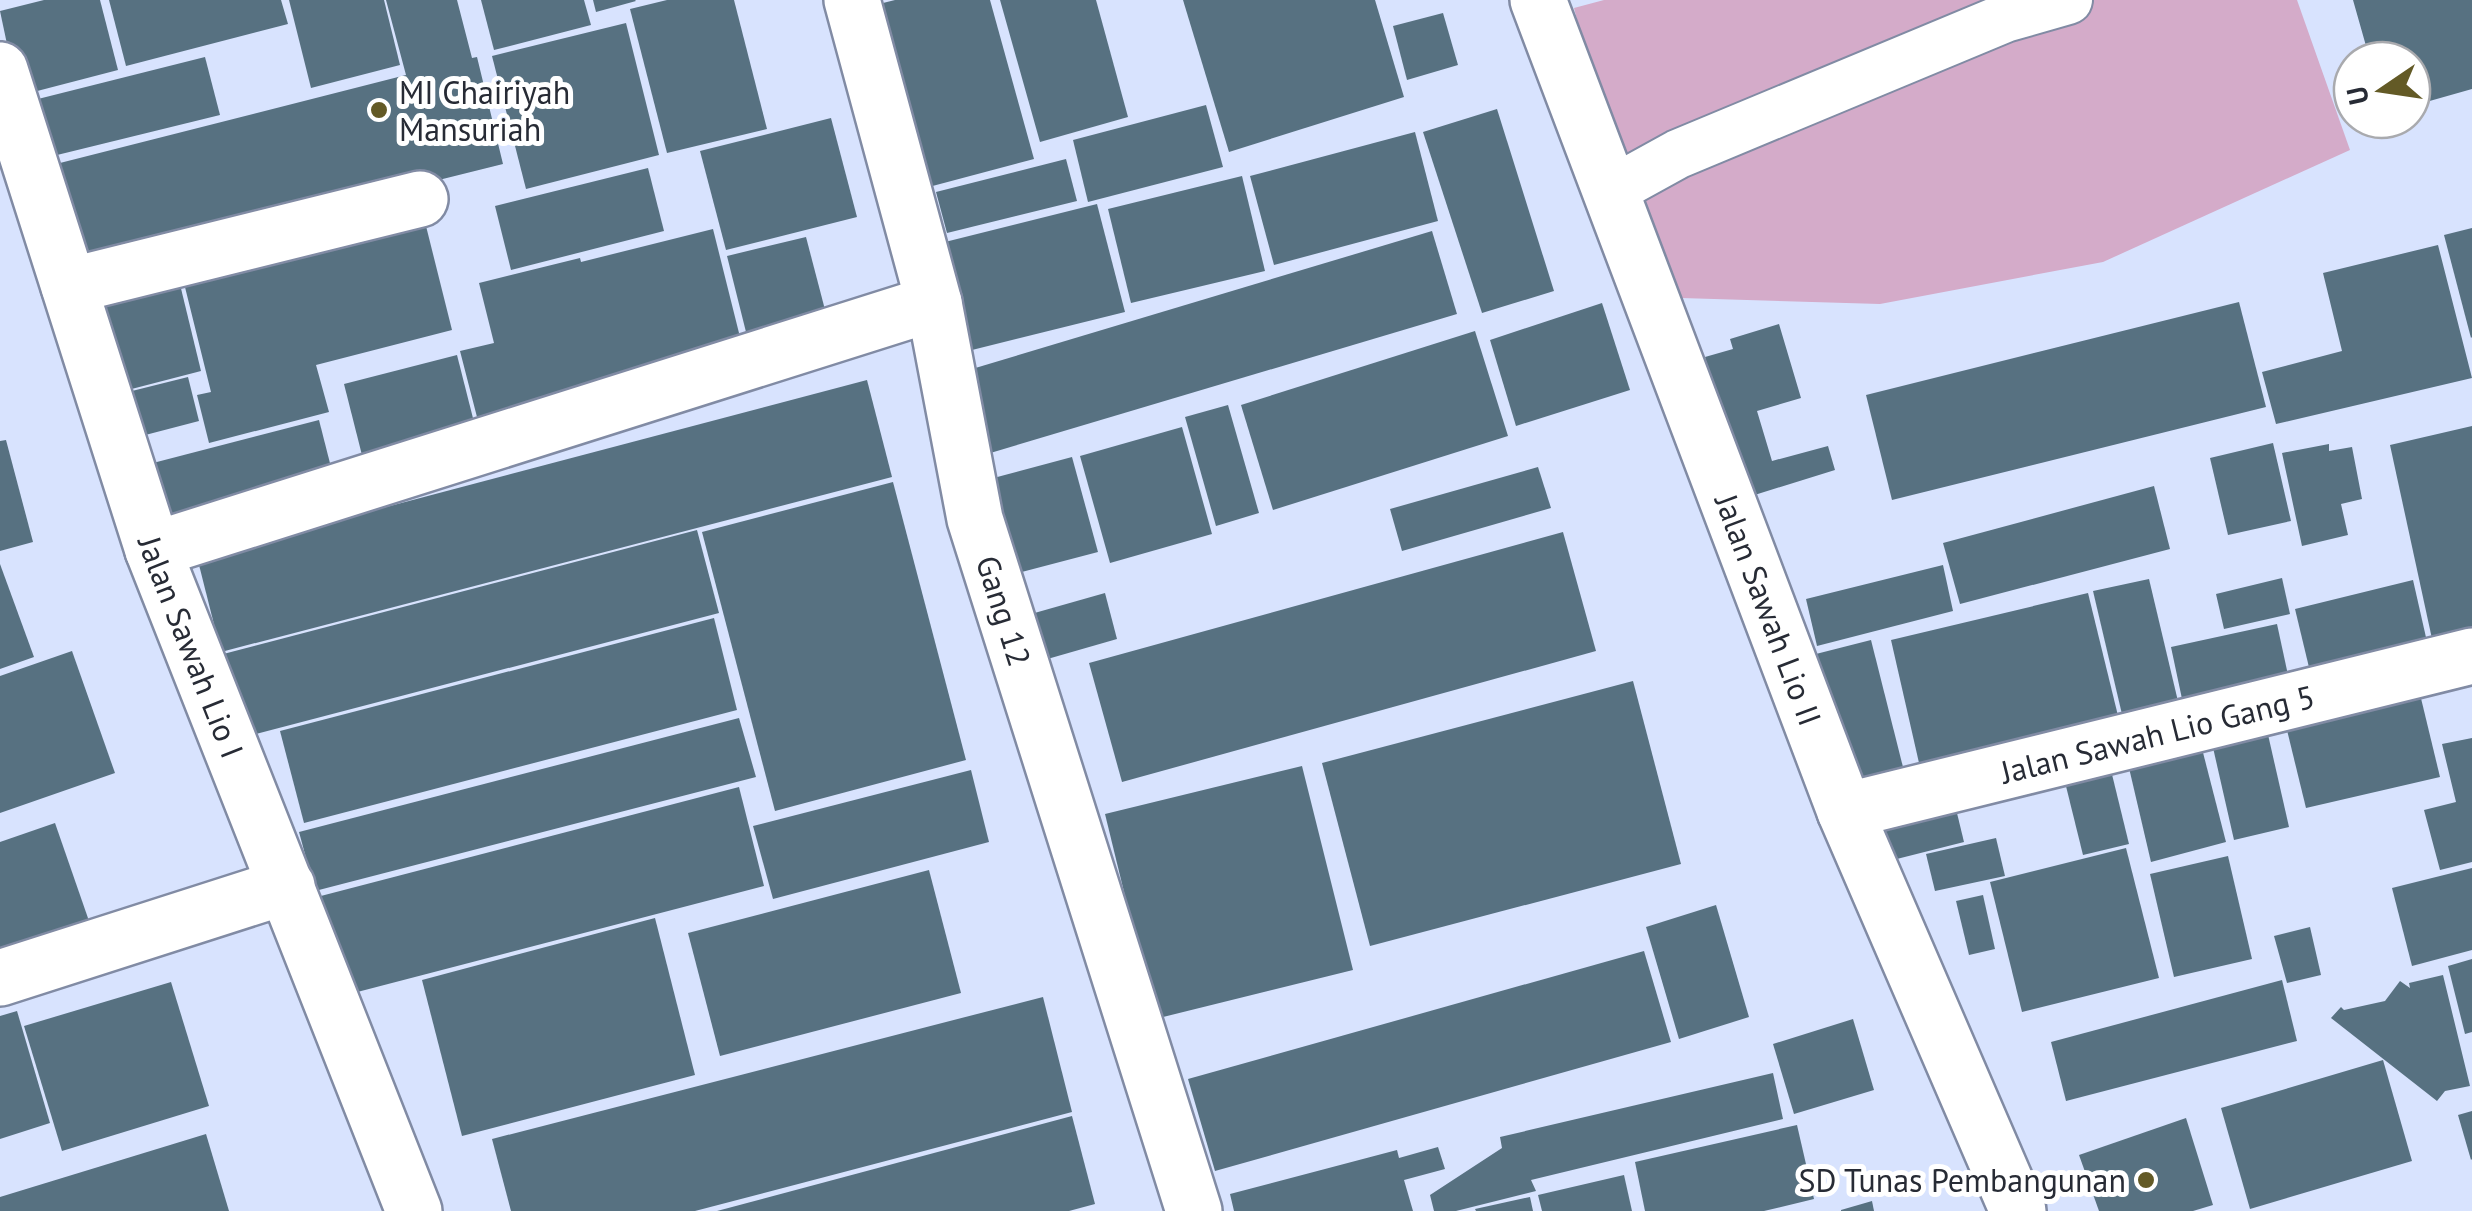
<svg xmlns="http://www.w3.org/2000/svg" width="2472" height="1211" viewBox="0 0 2472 1211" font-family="'PT Sans',sans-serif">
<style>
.green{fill:#d4abc9}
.building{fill:#577181}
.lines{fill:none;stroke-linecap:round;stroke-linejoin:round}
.service-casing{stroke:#818ba4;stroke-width:52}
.minor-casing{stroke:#818ba4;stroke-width:60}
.tertiary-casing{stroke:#818ba4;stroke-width:60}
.service{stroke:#fff;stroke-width:48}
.minor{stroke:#fff;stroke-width:55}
.tertiary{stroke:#fff;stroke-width:55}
.poi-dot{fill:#635a26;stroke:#fff;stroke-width:4}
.labels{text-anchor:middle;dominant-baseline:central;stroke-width:10;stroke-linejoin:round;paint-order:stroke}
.poi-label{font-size:32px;fill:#272b35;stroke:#fff;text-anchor:start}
.street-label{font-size:32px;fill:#272b35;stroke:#fff}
</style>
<rect width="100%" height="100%" fill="#d8e3fe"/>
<path class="green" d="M 1604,0 L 2297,0 L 2350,150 L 2103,262 L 1880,304 L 1648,297 L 1574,8 Z"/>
<g class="building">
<path d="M 44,0 L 100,0 L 118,70 L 18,96 L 0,11 Z"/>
<path d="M 109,0 L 281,0 L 288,24 L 126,66 Z"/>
<path d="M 289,0 L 384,0 L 400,65 L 311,88 Z"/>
<path d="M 386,0 L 457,0 L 472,58 L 477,57 L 503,164 L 82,269 L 56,164 L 406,75 Z"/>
<path d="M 481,0 L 584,0 L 591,25 L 494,50 Z"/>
<path d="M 593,0 L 635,0 L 636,1 L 596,12 Z"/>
<path d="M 667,0 L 734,0 L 767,129 L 667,153 L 630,9 Z"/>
<path d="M 895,0 L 990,0 L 1034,159 L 925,188 L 875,5 Z"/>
<path d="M 1000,0 L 1096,0 L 1128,117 L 1040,142 Z"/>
<path d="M 1183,0 L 1375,0 L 1404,97 L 1229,152 Z"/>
<path d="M 2353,0 L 2472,0 L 2472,89 L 2412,106 L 2412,60 L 2370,60 Z"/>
<path d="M 1443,13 L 1458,65 L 1407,80 L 1393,26 Z"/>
<path d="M 626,23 L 659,155 L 526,189 L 492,56 Z"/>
<path d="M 205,57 L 220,115 L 53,156 L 38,99 Z"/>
<path d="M 1206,105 L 1223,167 L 1088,202 L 1073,140 Z"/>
<path d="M 1497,109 L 1554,291 L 1482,313 L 1423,132 Z"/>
<path d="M 831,118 L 857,217 L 726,250 L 700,151 Z"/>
<path d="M 1415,132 L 1438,221 L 1274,265 L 1250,176 Z"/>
<path d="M 1066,159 L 1077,201 L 947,233 L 936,192 Z"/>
<path d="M 648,168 L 664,231 L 511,270 L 495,206 Z"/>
<path d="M 1242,176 L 1265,271 L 1131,303 L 1108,209 Z"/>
<path d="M 1097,204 L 1125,312 L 968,351 L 941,243 Z"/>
<path d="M 422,210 L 452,330 L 316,365 L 329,412 L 209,443 L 197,395 L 211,392 L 181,271 Z"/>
<path d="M 2472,228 L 2472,337 L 2471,338 L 2444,235 Z"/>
<path d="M 713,229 L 743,349 L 477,417 L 460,351 L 494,343 L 479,283 L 580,258 L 581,262 Z"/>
<path d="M 1432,231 L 1457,314 L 987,454 L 962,372 Z"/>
<path d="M 806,237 L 829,325 L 749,344 L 727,256 Z"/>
<path d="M 2438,245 L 2472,378 L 2276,424 L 2262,372 L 2342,351 L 2323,273 Z"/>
<path d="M 177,272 L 201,371 L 120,392 L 94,294 Z"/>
<path d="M 2239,302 L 2266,407 L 1892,500 L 1866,395 Z"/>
<path d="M 1602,303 L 1630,390 L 1516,426 L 1490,340 Z"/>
<path d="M 1779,324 L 1801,398 L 1757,411 L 1772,461 L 1828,446 L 1835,470 L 1745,498 L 1705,357 L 1733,349 L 1730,339 Z"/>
<path d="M 1475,331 L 1508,436 L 1273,510 L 1241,405 Z"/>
<path d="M 457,355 L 477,434 L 364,463 L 344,384 Z"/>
<path d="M 188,377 L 199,421 L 130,439 L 120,394 Z"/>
<path d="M 867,380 L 892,477 L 221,652 L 197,557 Z"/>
<path d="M 1228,405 L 1259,513 L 1216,526 L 1185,417 Z"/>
<path d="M 319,420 L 334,479 L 168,522 L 153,463 Z"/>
<path d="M 2472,426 L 2472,639 L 2434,648 L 2390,445 Z"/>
<path d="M 1182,427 L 1212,534 L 1110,563 L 1080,456 Z"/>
<path d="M 6,440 L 33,542 L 0,551 L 0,441 Z"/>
<path d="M 2273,443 L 2291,521 L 2228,535 L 2210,458 Z"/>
<path d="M 2329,444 L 2329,451 L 2352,447 L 2362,499 L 2341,504 L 2348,535 L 2302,546 L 2282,453 Z"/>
<path d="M 1072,457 L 1098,552 L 1010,575 L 986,480 Z"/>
<path d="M 1538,467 L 1551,508 L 1402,551 L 1390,509 Z"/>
<path d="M 893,482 L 966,760 L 775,811 L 702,532 Z"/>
<path d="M 2154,486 L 2170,549 L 1960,604 L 1943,543 Z"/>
<path d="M 697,530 L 719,613 L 233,740 L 208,658 Z"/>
<path d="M 1563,532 L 1596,651 L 1122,782 L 1089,663 Z"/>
<path d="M 0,564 L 34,657 L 0,669 Z"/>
<path d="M 1943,565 L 1953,611 L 1817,646 L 1806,599 Z"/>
<path d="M 2282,578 L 2290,614 L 2224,629 L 2216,594 Z"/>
<path d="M 2149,579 L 2181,714 L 2125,727 L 2093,591 Z"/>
<path d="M 2413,580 L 2430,655 L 2313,684 L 2295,609 Z"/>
<path d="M 1105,593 L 1117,639 L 1044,660 L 1031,614 Z"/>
<path d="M 2088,593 L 2121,728 L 1922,776 L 1891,640 Z"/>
<path d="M 714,618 L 737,710 L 304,823 L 280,731 Z"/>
<path d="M 2277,624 L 2291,689 L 2185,713 L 2171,647 Z"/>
<path d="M 1871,640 L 1906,779 L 1846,795 L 1812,655 Z"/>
<path d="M 72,651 L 115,773 L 0,813 L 0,676 Z"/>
<path d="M 1633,681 L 1681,864 L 1370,946 L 1322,763 Z"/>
<path d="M 2419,690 L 2440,777 L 2306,808 L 2285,722 Z"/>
<path d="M 2264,717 L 2289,827 L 2234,840 L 2209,730 Z"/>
<path d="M 739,718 L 756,777 L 315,891 L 299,832 Z"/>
<path d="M 2199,737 L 2226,842 L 2151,862 L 2126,755 Z"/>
<path d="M 2472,738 L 2472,862 L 2440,870 L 2424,810 L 2456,802 L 2442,744 Z"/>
<path d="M 2108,758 L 2129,844 L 2083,855 L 2062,770 Z"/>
<path d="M 1302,766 L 1353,970 L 1155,1019 L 1105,814 Z"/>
<path d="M 971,770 L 989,842 L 773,899 L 753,826 Z"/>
<path d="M 739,787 L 764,886 L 342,996 L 317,897 Z"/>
<path d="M 1956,809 L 1964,842 L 1881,863 L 1873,830 Z"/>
<path d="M 55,823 L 89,921 L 0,952 L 0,842 Z"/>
<path d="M 1996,838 L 2005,876 L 1935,891 L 1926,854 Z"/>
<path d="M 2126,848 L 2159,978 L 2022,1012 L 1990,882 Z"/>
<path d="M 2228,856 L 2252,959 L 2174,977 L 2150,874 Z"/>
<path d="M 2472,868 L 2472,950 L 2412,966 L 2392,888 Z"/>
<path d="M 929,870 L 961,993 L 720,1056 L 688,933 Z"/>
<path d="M 1983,895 L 1995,949 L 1969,955 L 1956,901 Z"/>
<path d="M 1716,905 L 1749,1017 L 1679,1039 L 1646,927 Z"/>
<path d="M 655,918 L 695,1075 L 462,1136 L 422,980 Z"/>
<path d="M 2310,927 L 2321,975 L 2287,983 L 2274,936 Z"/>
<path d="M 1644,951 L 1671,1042 L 1215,1171 L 1188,1079 Z"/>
<path d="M 2472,959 L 2472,1032 L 2465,1034 L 2448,966 Z"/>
<path d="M 2443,975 L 2470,1086 L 2445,1091 L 2437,1101 L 2331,1018 L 2341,1007 L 2344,1010 L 2385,1001 L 2400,981 L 2410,988 L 2409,983 Z"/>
<path d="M 2282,980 L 2297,1041 L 2066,1101 L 2051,1042 Z"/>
<path d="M 171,982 L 209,1106 L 62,1151 L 24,1026 Z"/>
<path d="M 1043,997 L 1072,1112 L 695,1211 L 511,1211 L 492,1139 Z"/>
<path d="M 17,1011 L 50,1123 L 0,1139 L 0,1016 Z"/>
<path d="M 1853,1019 L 1874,1090 L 1794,1114 L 1773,1044 Z"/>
<path d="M 2383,1060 L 2412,1161 L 2250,1209 L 2221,1108 Z"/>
<path d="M 1773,1073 L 1783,1119 L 1531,1180 L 1536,1191 L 1456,1211 L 1434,1211 L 1430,1195 L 1502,1148 L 1500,1137 Z"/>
<path d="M 2472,1111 L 2472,1159 L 2471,1160 L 2458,1115 Z"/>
<path d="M 1072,1116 L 1095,1204 L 1069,1211 L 717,1211 Z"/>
<path d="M 2186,1118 L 2213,1205 L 2193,1211 L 2099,1211 L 2079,1155 Z"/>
<path d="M 1797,1125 L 1814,1199 L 1764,1211 L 1645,1211 L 1635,1162 Z"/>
<path d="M 206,1134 L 229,1211 L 0,1211 L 0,1197 Z"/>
<path d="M 1438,1147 L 1445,1169 L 1404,1180 L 1413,1211 L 1234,1211 L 1230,1194 L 1397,1150 L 1399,1158 Z"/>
<path d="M 1624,1175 L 1632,1211 L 1542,1211 L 1538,1195 Z"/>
<path d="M 1530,1197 L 1533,1211 L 1476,1211 L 1475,1209 Z"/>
<path d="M 1872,1201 L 1874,1211 L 1841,1211 L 1841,1210 Z"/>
</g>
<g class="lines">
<defs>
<path id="service" d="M 1609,192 L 1678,154 L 2005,18 L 2068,0"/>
<g id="minor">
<path id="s1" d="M 852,0 L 934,303 L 975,519 L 1194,1211"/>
<path id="s2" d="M 0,70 L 153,550 L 414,1211"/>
<path d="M 69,286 L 420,199"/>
<path d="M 153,550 L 934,303"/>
<path id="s3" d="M 1845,811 L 2472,656"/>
<path d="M 0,978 L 287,886"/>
</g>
<g id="tertiary">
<path id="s4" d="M 1538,0 L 1845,811 L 2018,1211"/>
</g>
</defs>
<use href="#service" class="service-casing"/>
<use href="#minor" class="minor-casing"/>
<use href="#tertiary" class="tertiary-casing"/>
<use href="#service" class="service"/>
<use href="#minor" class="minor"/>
<use href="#tertiary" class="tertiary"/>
</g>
<g class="poi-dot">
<circle cx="379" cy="110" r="10"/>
<circle cx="2146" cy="1180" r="10"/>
</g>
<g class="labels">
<g class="poi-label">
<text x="399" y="92">MI Chairiyah<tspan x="399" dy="37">Mansuriah</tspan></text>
<text x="2126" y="1180" text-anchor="end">SD Tunas Pembangunan</text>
</g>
<g class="street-label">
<text stroke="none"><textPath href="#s4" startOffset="652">Jalan Sawah Lio II</textPath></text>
<text stroke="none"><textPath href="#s1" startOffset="630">Gang 12</textPath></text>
<text stroke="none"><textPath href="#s2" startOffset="608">Jalan Sawah Lio I</textPath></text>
<text stroke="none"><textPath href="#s3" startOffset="322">Jalan Sawah Lio Gang 5</textPath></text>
</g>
</g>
<g transform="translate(2382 90) rotate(257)"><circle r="48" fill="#ffffff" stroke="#a9aaae" stroke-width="2.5"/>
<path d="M0-8L18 38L0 25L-18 38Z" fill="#635a26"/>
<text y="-15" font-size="28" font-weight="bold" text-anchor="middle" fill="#272b35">U</text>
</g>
</svg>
